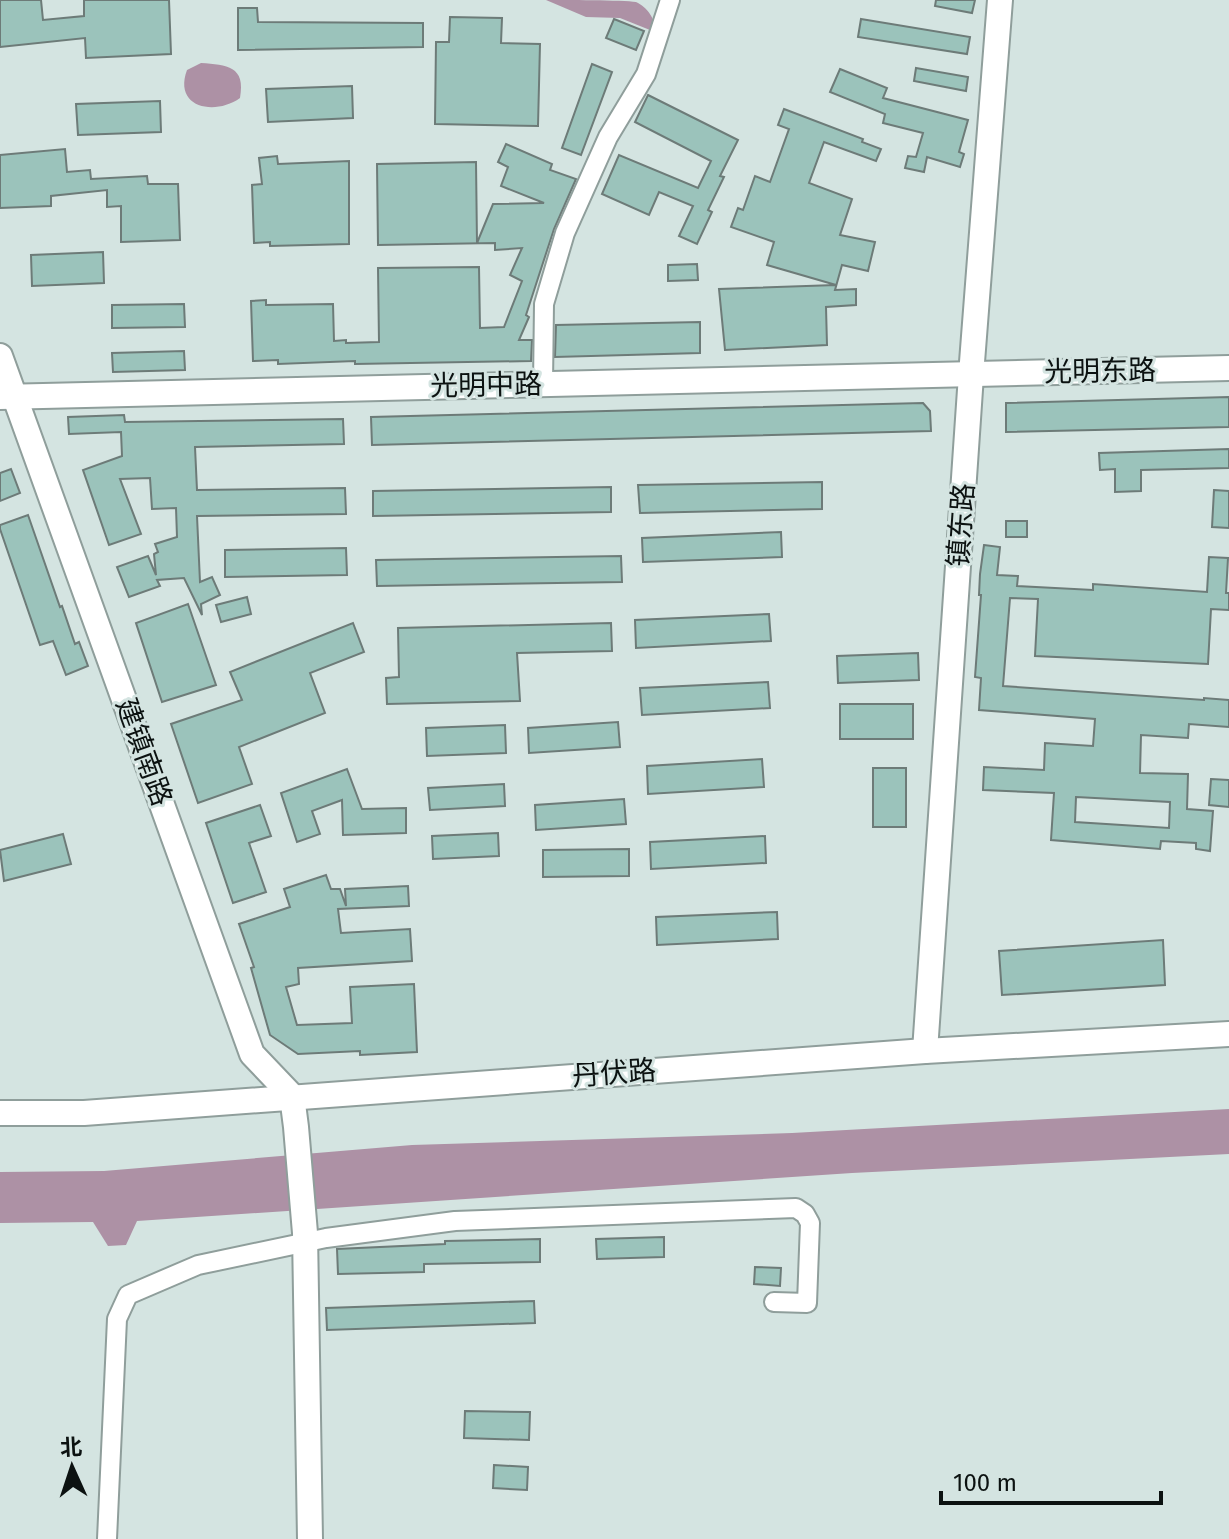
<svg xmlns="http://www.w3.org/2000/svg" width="1229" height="1539" viewBox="0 0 1229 1539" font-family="'Fira Sans','Noto Sans SC',sans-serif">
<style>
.water{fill:#ad91a5}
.building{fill:#9bc3bb;stroke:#6d7b78;stroke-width:2;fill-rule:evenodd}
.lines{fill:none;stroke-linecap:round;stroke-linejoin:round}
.street-casing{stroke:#8f9e9b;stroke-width:22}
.secondary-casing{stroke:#8f9e9b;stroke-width:28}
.street{stroke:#fff;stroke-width:18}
.secondary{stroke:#fff;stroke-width:24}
.labels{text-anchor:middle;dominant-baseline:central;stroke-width:6;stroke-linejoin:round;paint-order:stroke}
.street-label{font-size:28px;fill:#0c1211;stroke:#d4e4e1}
</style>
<rect width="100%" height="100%" fill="#d4e4e1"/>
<g class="water">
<path d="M 546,0 C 564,0 623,0 636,2 C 647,7 656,19 655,32 L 620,18 L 586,17 Z"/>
<path d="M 201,63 C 227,65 246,66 240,98 C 215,116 173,108 187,70 Z"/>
<path d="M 1229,1109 L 1229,1154 L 852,1173 L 137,1221 L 126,1245 L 108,1246 L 93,1222 L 0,1223 L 0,1172 L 104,1171 L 412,1145 L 792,1133 Z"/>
</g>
<g class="building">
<path d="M 0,0 L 41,0 L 43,20 L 84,16 L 84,0 L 169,0 L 171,54 L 86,58 L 85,38 L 0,47 Z"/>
<path d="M 936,0 L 975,0 L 972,13 L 935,6 Z"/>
<path d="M 238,8 L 257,8 L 258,22 L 423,23 L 423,47 L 238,50 Z"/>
<path d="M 450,17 L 502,18 L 501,43 L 540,44 L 538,126 L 435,124 L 436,42 L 449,42 Z"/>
<path d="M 614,19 L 644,31 L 636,50 L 606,38 Z"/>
<path d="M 861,19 L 970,37 L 967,54 L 858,37 Z"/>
<path d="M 592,64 L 612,72 L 581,155 L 562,148 Z"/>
<path d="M 916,68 L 968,77 L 966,91 L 914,81 Z"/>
<path d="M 840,69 L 887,88 L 883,98 L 968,120 L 959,152 L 964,154 L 960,167 L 927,157 L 924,172 L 905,168 L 908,156 L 916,157 L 923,133 L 883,123 L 885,114 L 830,92 Z"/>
<path d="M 352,86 L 353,118 L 268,122 L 266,89 Z"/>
<path d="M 648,95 L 738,140 L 720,176 L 724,177 L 708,210 L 712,212 L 697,244 L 679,236 L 693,206 L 659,192 L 649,215 L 602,194 L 619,155 L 698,188 L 711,161 L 635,122 Z"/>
<path d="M 160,101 L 161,132 L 78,135 L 76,104 Z"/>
<path d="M 784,109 L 863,139 L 862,142 L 881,149 L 876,161 L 824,142 L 809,183 L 852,199 L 840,235 L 875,242 L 868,271 L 842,265 L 835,290 L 856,289 L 856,305 L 826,307 L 827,345 L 725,350 L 719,289 L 836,285 L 767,265 L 774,242 L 731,227 L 738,208 L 743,210 L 755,176 L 770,182 L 789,129 L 778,125 Z"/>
<path d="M 506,144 L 552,164 L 550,170 L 576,179 L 554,229 L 526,315 L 529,317 L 519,340 L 532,340 L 531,361 L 355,364 L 355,361 L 278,364 L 278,360 L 253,361 L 251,301 L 266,300 L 266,305 L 333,304 L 334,341 L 346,340 L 346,343 L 379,342 L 378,268 L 479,267 L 480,328 L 504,327 L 522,281 L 510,275 L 522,248 L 495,250 L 495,243 L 378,245 L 377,164 L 476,162 L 477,243 L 493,204 L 544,203 L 501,186 L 508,167 L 498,162 Z"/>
<path d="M 65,149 L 67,172 L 90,170 L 91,179 L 147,176 L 148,184 L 178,184 L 180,240 L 121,242 L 121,206 L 107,207 L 107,190 L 51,196 L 51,206 L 0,208 L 0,155 Z"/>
<path d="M 277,156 L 278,164 L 349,161 L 349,244 L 270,246 L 270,242 L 254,243 L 252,185 L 262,184 L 259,158 Z"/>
<path d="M 103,252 L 104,283 L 32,286 L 31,255 Z"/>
<path d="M 697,264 L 698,280 L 668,281 L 668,265 Z"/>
<path d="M 184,304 L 185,327 L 112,328 L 112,305 Z"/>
<path d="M 700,322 L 700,353 L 555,357 L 556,325 Z"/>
<path d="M 184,351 L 185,370 L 113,372 L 112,353 Z"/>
<path d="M 1229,397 L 1229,427 L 1006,432 L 1006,403 Z"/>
<path d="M 923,403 L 930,411 L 931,431 L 372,445 L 371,417 Z"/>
<path d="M 124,415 L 125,422 L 343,419 L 344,444 L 195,447 L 197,490 L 345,488 L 346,514 L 197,516 L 200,582 L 212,577 L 220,595 L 201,604 L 202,615 L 184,578 L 157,580 L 160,586 L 129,597 L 117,567 L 148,556 L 156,575 L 154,554 L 158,552 L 155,544 L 177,537 L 176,508 L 152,509 L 150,478 L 120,479 L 141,534 L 109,545 L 83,470 L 122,456 L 121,432 L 69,434 L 68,417 Z"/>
<path d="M 1229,449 L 1229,468 L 1141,470 L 1141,491 L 1115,492 L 1115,469 L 1100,470 L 1099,453 Z"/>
<path d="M 11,469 L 20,493 L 0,501 L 0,473 Z"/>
<path d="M 822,482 L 822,509 L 640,513 L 638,485 Z"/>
<path d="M 611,487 L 611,512 L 373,516 L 373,491 Z"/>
<path d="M 1214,490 L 1229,491 L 1229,528 L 1212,527 Z"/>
<path d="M 28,515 L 60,607 L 62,606 L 75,644 L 79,642 L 88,666 L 66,675 L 53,641 L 40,645 L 0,529 L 0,525 Z"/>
<rect x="1006" y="521" width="21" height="16"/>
<path d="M 781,532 L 782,557 L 643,562 L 642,538 Z"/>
<path d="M 984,545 L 1000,547 L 997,575 L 1018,576 L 1017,586 L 1093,590 L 1093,584 L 1207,592 L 1209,557 L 1228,558 L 1226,593 L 1229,593 L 1229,610 L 1211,609 L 1208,664 L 1035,656 L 1038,599 L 1010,598 L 1003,686 L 1204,700 L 1204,698 L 1229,700 L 1229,727 L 1189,724 L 1188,738 L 1141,735 L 1140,773 L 1188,774 L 1187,809 L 1213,811 L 1210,851 L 1196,849 L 1196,843 L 1161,841 L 1160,849 L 1051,840 L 1054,793 L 983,790 L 984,767 L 1044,770 L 1045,743 L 1093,746 L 1095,719 L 979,710 L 981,678 L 975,677 L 981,595 L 979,595 L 980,574 ZM 1076,797 L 1170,802 L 1169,828 L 1075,822 Z"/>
<path d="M 346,548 L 347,575 L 225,577 L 225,550 Z"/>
<path d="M 621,556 L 622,582 L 377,586 L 376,560 Z"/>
<path d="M 247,597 L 251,614 L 221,622 L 216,605 Z"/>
<path d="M 188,604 L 216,685 L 162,702 L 136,623 Z"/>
<path d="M 769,614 L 771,641 L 636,648 L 635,620 Z"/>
<path d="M 353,623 L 364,652 L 310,673 L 325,713 L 239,747 L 252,784 L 198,803 L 171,724 L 242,700 L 230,672 Z"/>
<path d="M 611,623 L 612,651 L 517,653 L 520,701 L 387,704 L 386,678 L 399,677 L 398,628 Z"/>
<path d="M 918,653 L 919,680 L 838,683 L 837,656 Z"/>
<path d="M 768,682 L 770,708 L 642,715 L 640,688 Z"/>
<rect x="840" y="704" width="73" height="35"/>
<path d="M 618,722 L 620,747 L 529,753 L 528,728 Z"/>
<path d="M 505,725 L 506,753 L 427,756 L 426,728 Z"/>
<path d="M 762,759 L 764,787 L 648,794 L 647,766 Z"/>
<rect x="873" y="768" width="33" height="59"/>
<path d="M 347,769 L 362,809 L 406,808 L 406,833 L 343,835 L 342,800 L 312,811 L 320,834 L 297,842 L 281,793 Z"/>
<path d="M 1211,779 L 1229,780 L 1229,807 L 1209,805 Z"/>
<path d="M 504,784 L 505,806 L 430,810 L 428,788 Z"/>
<path d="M 624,799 L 626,824 L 536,830 L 535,805 Z"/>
<path d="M 260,805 L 271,836 L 249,843 L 266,892 L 233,903 L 206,823 Z"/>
<path d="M 498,833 L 499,856 L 433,859 L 432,836 Z"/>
<path d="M 63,834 L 71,864 L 4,881 L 0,850 Z"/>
<path d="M 765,836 L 766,863 L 651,869 L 650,842 Z"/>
<path d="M 629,849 L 629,876 L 543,877 L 543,850 Z"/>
<path d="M 326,875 L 331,889 L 340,889 L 346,906 L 345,889 L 408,886 L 409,906 L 338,909 L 341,933 L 410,929 L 412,961 L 298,968 L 299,984 L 286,987 L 297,1025 L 352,1023 L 350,987 L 414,984 L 417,1052 L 360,1055 L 360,1051 L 298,1054 L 270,1035 L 251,968 L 254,967 L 239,924 L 290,907 L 284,889 Z"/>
<path d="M 777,912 L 778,939 L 657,945 L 656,917 Z"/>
<path d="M 1163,940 L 1165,985 L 1002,995 L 999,951 Z"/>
<path d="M 664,1237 L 664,1257 L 597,1259 L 596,1239 Z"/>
<path d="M 540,1239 L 540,1262 L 424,1264 L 424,1272 L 338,1274 L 337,1249 L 445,1244 L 445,1241 Z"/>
<path d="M 755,1267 L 781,1268 L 780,1286 L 754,1284 Z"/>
<path d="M 534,1301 L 535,1323 L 327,1330 L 326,1308 Z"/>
<path d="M 465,1411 L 530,1412 L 529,1440 L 464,1438 Z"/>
<path d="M 494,1465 L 528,1467 L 527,1490 L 493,1488 Z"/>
</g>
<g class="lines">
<defs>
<g id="street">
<path d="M 543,384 L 544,304 L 565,233 L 608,137 L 646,74 L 670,0"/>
<path d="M 107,1539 L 117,1319 L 128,1295 L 198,1265 L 326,1238 L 455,1221 L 796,1208 L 805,1214 L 810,1223 L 807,1303 L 774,1302"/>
</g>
<g id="secondary">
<path d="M 0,356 L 252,1054 L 292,1096 L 296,1127 L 305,1233 L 310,1539"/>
<path d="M 0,397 L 1229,368"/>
<path d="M 925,1051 L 971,375 L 1000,0"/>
<path d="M 0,1113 L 84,1113 L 925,1051 L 1229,1034"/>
</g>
</defs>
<use href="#street" class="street-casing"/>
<use href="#secondary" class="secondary-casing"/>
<use href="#street" class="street"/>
<use href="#secondary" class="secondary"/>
</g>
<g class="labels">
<g class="street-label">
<text transform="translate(1100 371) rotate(-1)">光明东路</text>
<text transform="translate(486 385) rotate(-1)">光明中路</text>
<text transform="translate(961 525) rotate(-86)">镇东路</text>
<text transform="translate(144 752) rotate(70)">建镇南路</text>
<text transform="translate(614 1073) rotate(-4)">丹伏路</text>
</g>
</g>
<g transform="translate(72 1467) rotate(357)" stroke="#d4e4e1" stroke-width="6" paint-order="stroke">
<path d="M0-6L14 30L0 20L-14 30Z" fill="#0c1211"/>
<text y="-12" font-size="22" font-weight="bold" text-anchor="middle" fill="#0c1211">北</text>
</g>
<path d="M941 1491v12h220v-12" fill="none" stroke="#0c1211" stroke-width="4"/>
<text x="953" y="1491" font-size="24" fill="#0c1211" stroke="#d4e4e1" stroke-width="6" paint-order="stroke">100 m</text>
</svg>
